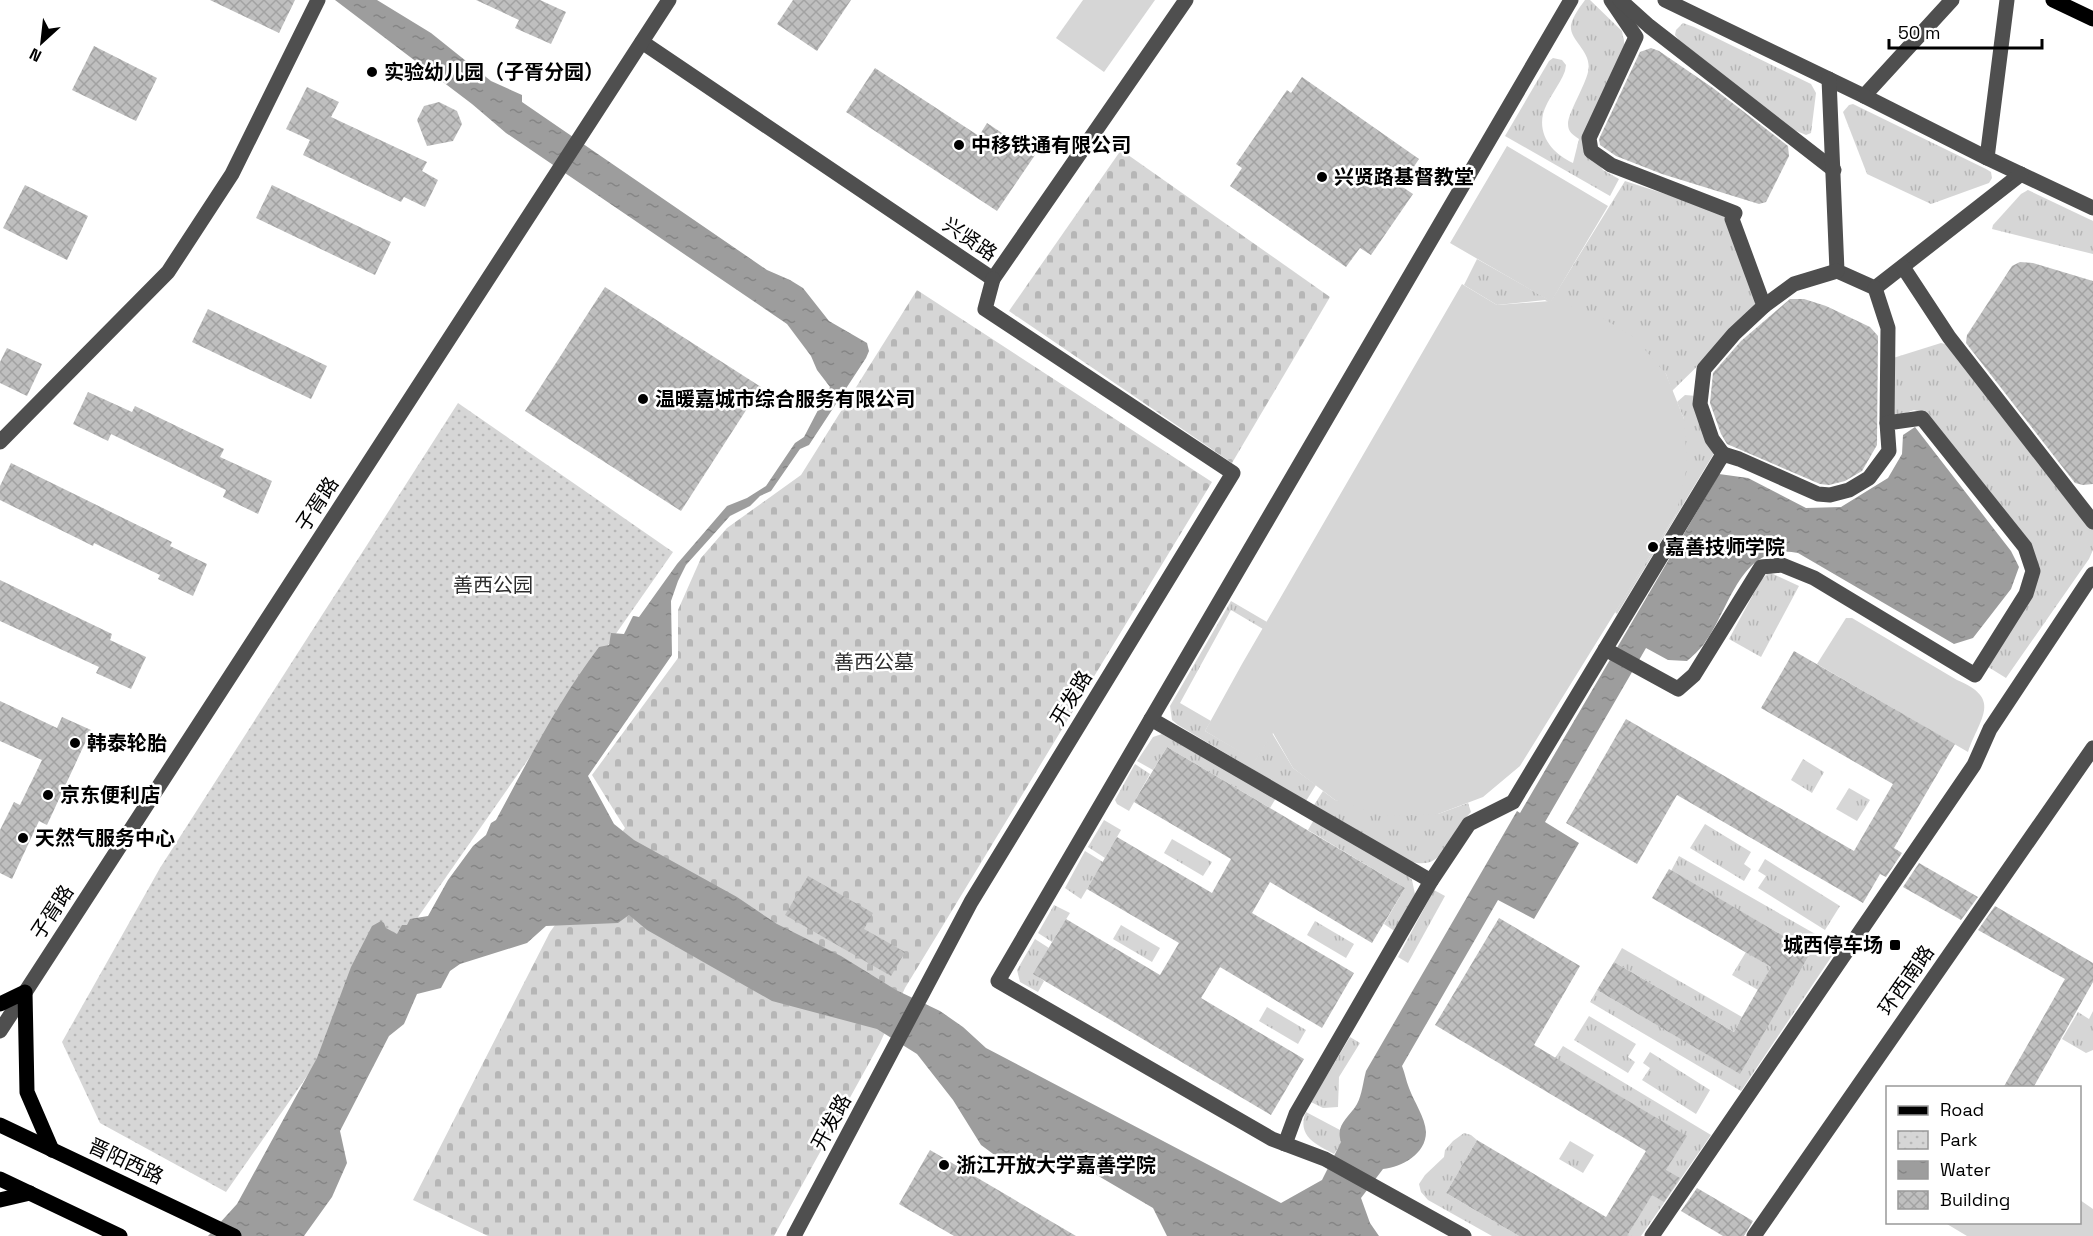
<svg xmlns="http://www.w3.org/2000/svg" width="2093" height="1236" viewBox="0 0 2093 1236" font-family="'Space Grotesk','Noto Sans SC',sans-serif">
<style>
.grass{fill:url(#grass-tufts)}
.cemetery{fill:url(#cemetery-stones)}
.park{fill:url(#park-dots)}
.garden{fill:#d6d6d6}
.water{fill:url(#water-ripples)}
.building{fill:url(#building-cross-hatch)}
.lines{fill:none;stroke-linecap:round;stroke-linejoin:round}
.minor{stroke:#4f4f4f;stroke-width:15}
.major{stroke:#000;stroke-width:15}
.poi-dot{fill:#000;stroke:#fff;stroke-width:2}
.labels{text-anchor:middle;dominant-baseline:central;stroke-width:5;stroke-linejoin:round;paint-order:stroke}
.poi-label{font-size:20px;font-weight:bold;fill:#000;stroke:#fff;text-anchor:start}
.street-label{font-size:20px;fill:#000;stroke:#fff}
.park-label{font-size:20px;fill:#2d2d2d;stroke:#fff}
</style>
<defs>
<pattern id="grass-tufts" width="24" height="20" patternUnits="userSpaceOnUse" patternTransform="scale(1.5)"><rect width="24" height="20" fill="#d6d6d6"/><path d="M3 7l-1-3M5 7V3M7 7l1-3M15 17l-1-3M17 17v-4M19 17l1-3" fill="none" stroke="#b6b6b6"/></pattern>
<pattern id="cemetery-stones" width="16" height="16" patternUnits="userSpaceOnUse" patternTransform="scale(1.5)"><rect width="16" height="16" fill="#d6d6d6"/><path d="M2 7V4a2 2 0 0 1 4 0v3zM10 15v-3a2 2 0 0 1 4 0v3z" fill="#b6b6b6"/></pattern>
<pattern id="park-dots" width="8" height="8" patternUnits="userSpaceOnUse" patternTransform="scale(1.5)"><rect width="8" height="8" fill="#d6d6d6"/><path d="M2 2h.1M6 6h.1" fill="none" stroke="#b6b6b6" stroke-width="1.8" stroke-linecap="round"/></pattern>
<pattern id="water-ripples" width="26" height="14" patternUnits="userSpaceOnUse" patternTransform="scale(1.5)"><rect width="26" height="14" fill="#9d9d9d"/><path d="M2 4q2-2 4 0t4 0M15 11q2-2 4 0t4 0" fill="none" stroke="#858585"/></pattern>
<pattern id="building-cross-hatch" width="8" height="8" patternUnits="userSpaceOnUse" patternTransform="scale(1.5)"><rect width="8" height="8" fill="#bfbfbf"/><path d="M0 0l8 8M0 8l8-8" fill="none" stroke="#a2a2a2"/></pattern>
</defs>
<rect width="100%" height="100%" fill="#fff"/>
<g class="grass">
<path d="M 1585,0 L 1590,0 L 1622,31 L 1625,47 L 1588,150 L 1603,170 L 1619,179 L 1610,196 L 1505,136 L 1549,61 L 1553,58 L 1562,60 L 1566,65 L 1565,71 C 1560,85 1547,99 1543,114 C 1538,137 1554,154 1573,163 L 1579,139 C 1573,135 1568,132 1568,124 C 1568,113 1585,86 1588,72 C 1593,51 1569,41 1571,25 C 1573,16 1580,7 1585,0 Z"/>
<path d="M 1683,23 L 1694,27 L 1811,84 L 1816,93 L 1811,133 L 1806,135 L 1792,129 L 1679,40 L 1675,35 L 1676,30 Z"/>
<path d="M 1853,104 L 1986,169 L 1991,172 L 1992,178 L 1989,183 L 1931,204 L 1867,174 L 1843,112 L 1849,105 Z"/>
<path d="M 1625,181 L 1727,214 L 1759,306 L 1672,391 L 1666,374 L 1545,300 L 1497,305 L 1464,285 L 1477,259 L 1551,301 Z"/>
<path d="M 2028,190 L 2093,221 L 2093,254 L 1992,229 L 1993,225 L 2021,194 Z"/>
<path d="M 1941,343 L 1953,346 L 2093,528 L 2093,550 L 2089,559 L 2006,678 L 1985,665 L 2037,569 L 1924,413 L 1914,410 L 1893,418 L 1890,359 Z"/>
<path d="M 1685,395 L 1697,396 L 1716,450 L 1617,614 L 1615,612 L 1676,514 L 1684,419 L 1677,402 Z"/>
<path d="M 1768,573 L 1771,573 L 1799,586 L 1761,657 L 1729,639 L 1761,580 Z"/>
<path d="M 1231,601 L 1267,622 L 1263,629 L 1231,610 L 1180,703 L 1211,721 L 1205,731 L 1255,760 L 1272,733 L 1293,768 L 1316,785 L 1306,801 L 1178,725 L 1172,720 L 1170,706 Z"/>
<path d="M 1162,734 L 1276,798 L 1270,808 L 1167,747 L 1153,770 L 1137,761 L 1153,737 Z"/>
<path d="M 1803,759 L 1824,772 L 1812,793 L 1791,780 Z"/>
<path d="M 1135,764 L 1150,774 L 1129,811 L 1117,804 L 1115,800 Z"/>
<path d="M 1849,788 L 1870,800 L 1857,821 L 1836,809 Z"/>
<path d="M 1323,791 L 1335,800 L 1438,814 L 1468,803 L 1471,812 C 1467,817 1462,821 1458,827 C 1445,847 1439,871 1409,861 L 1314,805 Z"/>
<path d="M 1315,818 L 1404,872 L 1412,880 L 1415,894 L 1396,932 L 1384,924 L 1405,888 L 1308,830 Z"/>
<path d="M 1104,820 L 1121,830 L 1105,858 L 1088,847 Z"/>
<path d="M 1705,824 L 1751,852 L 1744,864 L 1751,869 L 1744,881 L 1690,848 Z"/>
<path d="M 1172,839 L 1212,862 L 1203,876 L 1164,853 Z"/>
<path d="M 1085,851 L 1103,862 L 1081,899 L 1065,888 Z"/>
<path d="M 1679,856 L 1838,947 L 1741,1091 L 1590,1002 L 1597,990 L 1739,1073 L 1811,952 L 1671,871 Z"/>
<path d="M 1765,859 L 1840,906 L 1825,930 L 1758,888 L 1766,876 L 1758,871 Z"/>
<path d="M 1434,890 L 1445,896 L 1408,963 L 1398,957 Z"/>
<path d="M 1054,905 L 1070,913 L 1052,942 L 1038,933 Z"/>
<path d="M 1315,921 L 1354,944 L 1346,958 L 1307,935 Z"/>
<path d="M 1121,925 L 1160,948 L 1152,962 L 1113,939 Z"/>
<path d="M 1035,939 L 1049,948 L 1034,974 L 1044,981 L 1038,992 L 1020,982 L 1017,970 Z"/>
<path d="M 1622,948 L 1742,1017 L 1734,1032 L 1614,962 Z"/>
<path d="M 1746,952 L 1771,967 L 1758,990 L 1732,975 Z"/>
<path d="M 1267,1007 L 1306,1030 L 1298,1044 L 1259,1021 Z"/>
<path d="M 2093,1011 L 2093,1050 L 2086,1053 L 2062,1039 L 2078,1012 L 2089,1019 Z"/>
<path d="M 1589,1016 L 1636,1044 L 1628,1057 L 1635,1062 L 1628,1073 L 1574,1040 Z"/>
<path d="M 1350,1037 L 1360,1043 L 1339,1077 L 1338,1107 L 1323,1108 L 1311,1102 Z"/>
<path d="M 1563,1046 L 1711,1135 L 1641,1236 L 1627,1236 L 1686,1136 L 1555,1058 Z"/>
<path d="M 1650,1052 L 1710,1090 L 1696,1114 L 1642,1080 L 1650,1068 L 1643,1063 Z"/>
<path d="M 1306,1112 L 1340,1130 L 1342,1142 L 1334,1154 C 1317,1145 1296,1136 1306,1112 Z"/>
<path d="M 1464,1133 L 1471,1135 L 1477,1140 L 1446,1193 L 1519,1236 L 1492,1236 L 1428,1200 L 1421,1192 L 1419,1184 L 1425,1175 L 1444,1157 L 1445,1150 L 1453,1141 Z"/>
<path d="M 1570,1141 L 1594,1155 L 1583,1173 L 1559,1159 Z"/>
</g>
<g class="cemetery">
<path d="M 1121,150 L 1330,297 L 1232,463 L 1009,311 Z"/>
<path d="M 917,290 L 1212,482 L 905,988 L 880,1043 L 774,1236 L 488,1236 L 413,1200 L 550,932 L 625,828 L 592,775 L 678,658 L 678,610 L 701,558 L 727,528 L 801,475 Z"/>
</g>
<path class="park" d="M 458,403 L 673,552 L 226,1192 L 100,1123 L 62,1042 L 160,868 Z"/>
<g class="garden">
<path d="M 1083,0 L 1155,0 L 1104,72 L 1056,38 Z"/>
<path d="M 1507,146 L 1608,206 L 1551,302 L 1592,312 L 1634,337 L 1666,374 L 1684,419 L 1687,467 L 1676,514 L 1520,766 L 1483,797 L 1438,814 L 1385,816 L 1335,800 L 1293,768 L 1273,733 L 1255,761 L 1205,731 L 1242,664 L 1462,284 L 1497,305 L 1550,301 L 1450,243 Z"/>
<path d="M 1846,618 L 1852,618 L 1957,680 C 2002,699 1981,716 1968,752 L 1817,664 Z"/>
<path d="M 2080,1200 L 2093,1209 L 2093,1236 L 1967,1236 L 1947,1224 L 2080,1222 Z"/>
</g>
<path class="water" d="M 335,0 L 377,0 L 431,33 L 491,81 L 522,95 L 522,102 L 767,270 L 790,280 L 803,288 L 829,321 L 867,343 L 869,351 L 866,358 L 809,445 L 800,449 L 771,491 L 760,496 L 750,506 L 730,516 L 686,565 L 678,581 L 671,601 L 672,655 L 588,776 L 614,824 L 634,840 L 737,897 L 777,924 L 841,956 L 896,990 L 940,1011 L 963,1027 L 986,1048 L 1281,1203 L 1322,1180 L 1341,1142 C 1335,1124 1349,1118 1357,1104 C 1362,1095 1363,1082 1366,1071 L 1517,811 L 1520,813 L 1719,474 L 1748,478 L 1806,508 L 1841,507 L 1888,478 L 1902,454 L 1903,435 L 1915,427 L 2011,551 L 2019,567 L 2011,589 L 1973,638 L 1954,644 L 1798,553 C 1740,542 1731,608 1704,644 C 1699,650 1693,656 1687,661 L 1668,660 L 1646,648 L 1545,822 L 1579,843 L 1534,919 L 1498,900 L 1402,1066 C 1405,1073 1406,1081 1409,1088 C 1414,1102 1425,1117 1426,1132 C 1426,1154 1402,1167 1383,1169 L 1361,1198 L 1370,1223 L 1379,1236 L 1167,1236 L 1153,1208 L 1066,1157 L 1058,1167 L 1029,1166 L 1000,1159 L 981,1145 L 953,1100 L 917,1054 L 877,1029 L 772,1001 L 647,930 L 629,915 L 618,923 L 546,926 L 527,943 L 460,964 L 450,971 L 441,988 L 417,994 L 404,1024 L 389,1036 L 340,1131 L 347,1163 L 332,1197 L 304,1236 L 208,1236 L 237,1204 L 317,1058 L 351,967 L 372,926 L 381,921 L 384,923 L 386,928 L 397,934 L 402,925 L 407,925 L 410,919 L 428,916 L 448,880 L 473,846 L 486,835 L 491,823 L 496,820 C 528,761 558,701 599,647 L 609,645 L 611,633 L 624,634 L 633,616 L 639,617 L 677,564 L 727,506 L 747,498 L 766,486 L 795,443 L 804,437 L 830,387 L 817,370 L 811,356 L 787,324 L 506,133 L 472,104 Z"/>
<g class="building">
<path d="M 210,0 L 295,0 L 279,33 Z"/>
<path d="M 476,0 L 540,0 L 566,12 L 551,44 L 515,28 L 519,20 Z"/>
<path d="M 793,0 L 851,0 L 817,51 L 777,24 Z"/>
<path d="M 94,46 L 157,78 L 136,121 L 72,90 Z"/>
<path d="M 1651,48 L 1659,51 L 1713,88 L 1788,146 L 1789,156 L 1766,202 L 1759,204 L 1662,174 L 1616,156 L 1600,145 L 1599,139 L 1640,52 Z"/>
<path d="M 875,68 L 979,136 L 987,123 L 1035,155 L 997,211 L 846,112 Z"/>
<path d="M 1302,77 L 1419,159 L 1401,186 L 1413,194 L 1371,255 L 1360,248 L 1346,267 L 1230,186 L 1242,168 L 1236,164 L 1287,90 L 1291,93 Z"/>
<path d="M 307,87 L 339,102 L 331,117 L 427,162 L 422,171 L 438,180 L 425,207 L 404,197 L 401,202 L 303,155 L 310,140 L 286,129 Z"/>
<path d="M 439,102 L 457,111 L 462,124 L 453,141 L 427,146 L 417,120 L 424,106 Z"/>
<path d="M 25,185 L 88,216 L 67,260 L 3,228 Z"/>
<path d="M 272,185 L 391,242 L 375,275 L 256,218 Z"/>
<path d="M 2020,262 L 2033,263 L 2093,281 L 2093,484 L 2083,485 L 2075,483 L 1966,343 L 1967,335 L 2012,266 Z"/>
<path d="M 605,287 L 761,387 L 681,511 L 525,411 Z"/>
<path d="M 1790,299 L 1804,299 L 1826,306 L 1870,327 L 1878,336 L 1877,445 L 1862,471 L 1845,481 L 1829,485 L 1820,484 L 1727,444 L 1721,434 L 1710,403 L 1713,373 L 1741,341 Z"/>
<path d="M 208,309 L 327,366 L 311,399 L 192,342 Z"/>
<path d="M 7,348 L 42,364 L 27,396 L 0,383 L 0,362 Z"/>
<path d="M 88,392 L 132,412 L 135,406 L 224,449 L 220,457 L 272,481 L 258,514 L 223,497 L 226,490 L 111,434 L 108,441 L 73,424 Z"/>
<path d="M 11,463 L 172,542 L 170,546 L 207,564 L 193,596 L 158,579 L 160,575 L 94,543 L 93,546 L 0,500 L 0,486 Z"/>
<path d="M 0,580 L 112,634 L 110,640 L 146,657 L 131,689 L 96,673 L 99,667 L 0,621 Z"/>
<path d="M 1794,651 L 1955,744 L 1894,848 L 1902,853 L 1886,877 L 1880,874 L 1863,903 L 1677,795 L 1637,864 L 1566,823 L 1626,719 L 1854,851 L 1893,784 L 1761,708 Z"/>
<path d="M 0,701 L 57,728 L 62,717 L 91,730 L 47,825 L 39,821 L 12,879 L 0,873 L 0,830 L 14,802 L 20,805 L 42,760 L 0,741 Z"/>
<path d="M 1167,747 L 1405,888 L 1372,943 L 1270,882 L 1252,913 L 1354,973 L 1322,1028 L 1220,967 L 1201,998 L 1304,1059 L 1271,1115 L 1033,974 L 1066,919 L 1160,975 L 1179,943 L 1087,889 L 1117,837 L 1212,893 L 1231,859 L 1134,802 Z"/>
<path d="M 1919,863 L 1978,897 L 1961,920 L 1903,887 Z"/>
<path d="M 1669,869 L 1811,952 L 1740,1074 L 1597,990 L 1614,962 L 1734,1032 L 1742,1017 L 1771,967 L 1652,898 Z"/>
<path d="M 808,876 L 873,913 L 864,929 L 905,952 L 891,976 L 785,915 Z"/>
<path d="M 1995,906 L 2093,963 L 2093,982 L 2033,1088 L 2003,1088 L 2065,979 L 1978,930 Z"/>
<path d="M 1499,918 L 1580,966 L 1534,1045 L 1687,1136 L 1666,1170 L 1680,1178 L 1664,1202 L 1652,1195 L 1627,1236 L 1519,1236 L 1446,1193 L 1477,1140 L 1606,1217 L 1646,1151 L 1435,1025 Z"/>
<path d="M 930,1150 L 1076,1236 L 954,1236 L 899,1204 Z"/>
<path d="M 1697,1188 L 1753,1221 L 1744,1236 L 1723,1236 L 1681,1211 Z"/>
</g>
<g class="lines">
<g class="minor">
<path d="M 1611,0 L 1636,37 L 1589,138 L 1591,151 L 1611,165 L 1735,213 L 1732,219 L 1764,306 L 1734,334 L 1704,369 L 1700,404 L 1712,439 L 1723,454"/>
<path d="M 1620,0 L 1649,26 L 1834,170"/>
<path d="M 1665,0 L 1864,96 L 1952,0"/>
<path d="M 2007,0 L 1987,158 L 2093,208"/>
<path d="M 642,42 L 993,279 L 1186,0"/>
<path d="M 1829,79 L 1837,271 L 1875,288 L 2021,174"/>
<path d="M 1864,96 L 1987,158"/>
<path d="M 1903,267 L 1949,337 L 2093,522"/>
<path d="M 1875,288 L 1888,328 L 1887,423"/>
<path d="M 1764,306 L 1794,284 L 1837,271"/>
<path d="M 0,442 L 168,272 L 232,174 L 318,0"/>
<path d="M 1151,719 L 1431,881"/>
<path d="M 0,1031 L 669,0"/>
<path d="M 1285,1144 L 1296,1114 L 1431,881 L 1469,824 L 1513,802 L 1723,454 L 1739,459 L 1818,494 L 1830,495 L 1849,490 L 1869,478 L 1889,451 L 1887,423 L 1922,418 L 2025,547 L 2033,571 L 2026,594 L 1975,675 L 1814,578 L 1782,565 L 1761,567 L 1694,675 L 1678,689 L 1605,649"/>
<path d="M 794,1236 L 971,902 L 1233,473 L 985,309 L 993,279"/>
<path d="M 1464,1236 L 1325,1159 L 1272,1139 L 998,981 L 1571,0"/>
<path d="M 1652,1236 L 1974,765 L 1990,729 L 2093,574"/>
<path d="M 1754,1236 L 2093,748"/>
</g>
<g class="major">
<path d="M 2053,0 L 2093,19"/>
<path d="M 0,1004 L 25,992 L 27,1092 L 52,1150"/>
<path d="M 0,1125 L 234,1236"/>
<path d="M 0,1179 L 120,1236"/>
<path d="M 0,1200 L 30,1193"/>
</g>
</g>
<g class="poi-dot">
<circle cx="372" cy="72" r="6"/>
<circle cx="959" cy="145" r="6"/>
<circle cx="1322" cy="177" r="6"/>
<circle cx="643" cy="399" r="6"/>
<circle cx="1653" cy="547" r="6"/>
<circle cx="75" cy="743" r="6"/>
<circle cx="48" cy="795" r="6"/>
<circle cx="23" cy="838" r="6"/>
<rect x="1889" y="939" width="12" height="12" rx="3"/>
<circle cx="944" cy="1165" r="6"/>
</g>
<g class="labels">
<g class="poi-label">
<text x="384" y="72">实验幼儿园（子胥分园）</text>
<text x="971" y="145">中移铁通有限公司</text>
<text x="1334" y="177">兴贤路基督教堂</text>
<text x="655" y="399">温暖嘉城市综合服务有限公司</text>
<text x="1665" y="547">嘉善技师学院</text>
<text x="87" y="743">韩泰轮胎</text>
<text x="60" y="795">京东便利店</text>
<text x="35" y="838">天然气服务中心</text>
<text x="1883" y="945" text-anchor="end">城西停车场</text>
<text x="956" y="1165">浙江开放大学嘉善学院</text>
</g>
<g class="street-label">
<text transform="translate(970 239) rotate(34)">兴贤路</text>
<text transform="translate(317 504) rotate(-57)">子胥路</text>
<text transform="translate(1071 698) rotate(-59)">开发路</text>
<text transform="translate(52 912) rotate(-57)">子胥路</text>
<text transform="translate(1906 980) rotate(-55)">环西南路</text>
<text transform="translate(831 1122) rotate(-62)">开发路</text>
<text transform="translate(126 1161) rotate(25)">晋阳西路</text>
</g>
<g class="park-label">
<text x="493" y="585">善西公园</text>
<text x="874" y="662">善西公墓</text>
</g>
</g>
<rect x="1886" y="1086" width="195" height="138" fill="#ffffff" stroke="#999999" stroke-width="1.5"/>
<rect x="1898" y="1106" width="30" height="9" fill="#000000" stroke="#999999" stroke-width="1.5"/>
<text x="1940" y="1116" font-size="18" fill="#000000">Road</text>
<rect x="1898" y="1131" width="30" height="18" fill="url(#park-dots)" stroke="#999999" stroke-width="1.5"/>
<text x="1940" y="1146" font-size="18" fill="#000000">Park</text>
<rect x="1898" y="1161" width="30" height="18" fill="url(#water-ripples)" stroke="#999999" stroke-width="1.5"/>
<text x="1940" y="1176" font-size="18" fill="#000000">Water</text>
<rect x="1898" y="1191" width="30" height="18" fill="url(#building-cross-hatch)" stroke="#999999" stroke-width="1.5"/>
<text x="1940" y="1206" font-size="18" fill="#000000">Building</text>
<g transform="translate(42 42) rotate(207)" stroke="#ffffff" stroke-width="4.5" paint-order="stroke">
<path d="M0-4.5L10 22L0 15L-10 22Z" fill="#000000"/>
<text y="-9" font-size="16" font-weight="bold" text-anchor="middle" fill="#000000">N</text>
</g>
<path d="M1889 39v9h153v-9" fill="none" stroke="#000000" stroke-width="3"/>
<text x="1898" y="39" font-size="18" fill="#000000" stroke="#ffffff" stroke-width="4.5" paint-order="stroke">50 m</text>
</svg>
